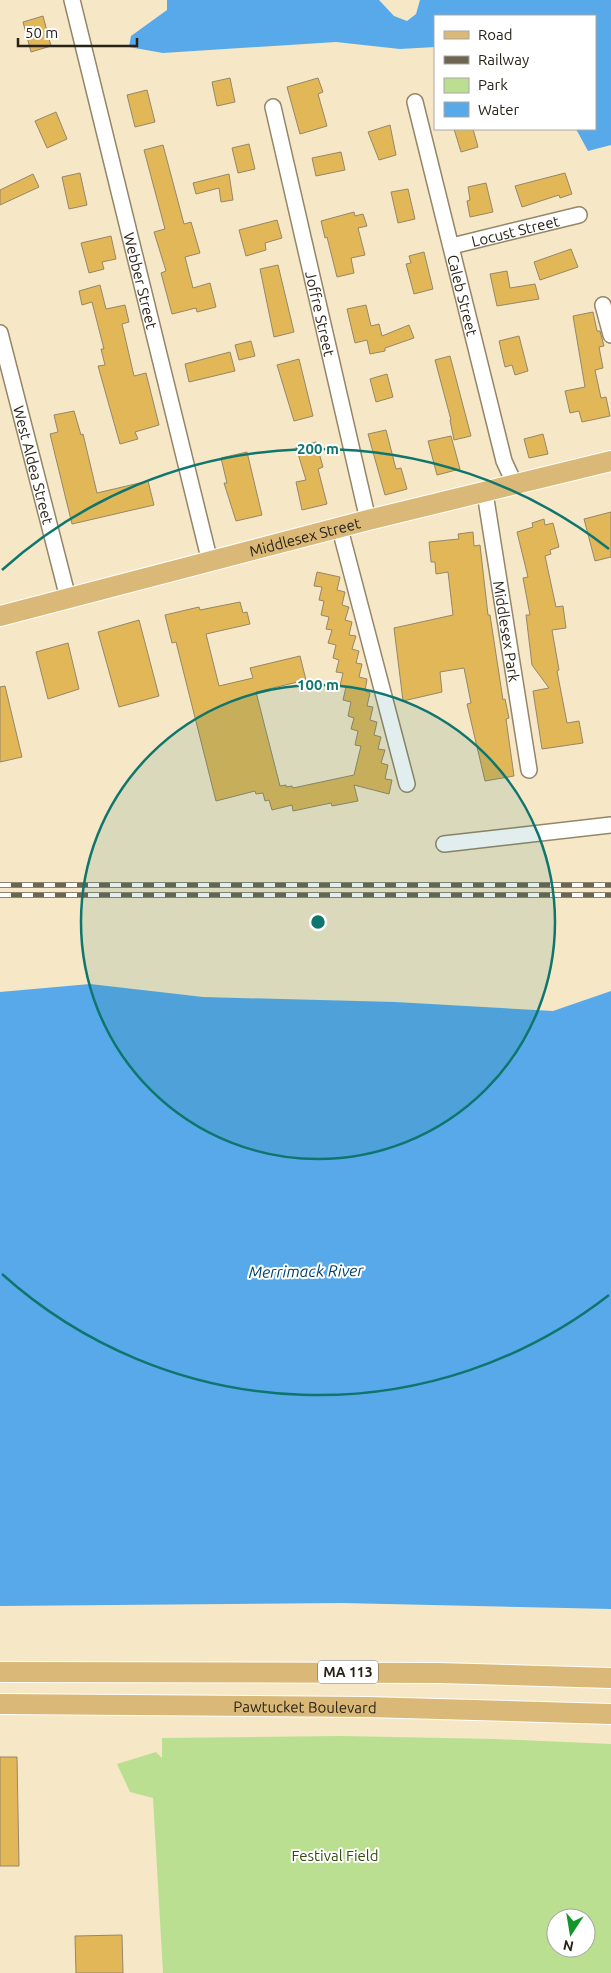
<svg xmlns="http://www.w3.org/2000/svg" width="611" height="1973" viewBox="0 0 611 1973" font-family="Ubuntu,sans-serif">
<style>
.green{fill:#badf90;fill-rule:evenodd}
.water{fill:#58a9e9}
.building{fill:#e1b758;stroke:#958769}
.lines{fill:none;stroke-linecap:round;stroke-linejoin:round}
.minor-casing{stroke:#948668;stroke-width:18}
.major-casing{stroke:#fff;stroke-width:22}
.minor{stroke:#fff;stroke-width:15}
.major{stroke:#dab877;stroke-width:20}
.rail-casing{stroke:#6d6451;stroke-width:5.5}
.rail{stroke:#fff;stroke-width:4;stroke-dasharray:11;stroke-linecap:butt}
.ring{fill:none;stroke:#0f766e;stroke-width:2.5}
.labels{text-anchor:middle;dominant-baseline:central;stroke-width:4;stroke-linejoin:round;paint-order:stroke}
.shield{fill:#fff;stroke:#69655d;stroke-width:1}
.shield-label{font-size:14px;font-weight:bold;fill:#292317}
.street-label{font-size:15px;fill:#292317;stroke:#fff}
.park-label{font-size:15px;fill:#344c0d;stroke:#fff}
.water-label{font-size:16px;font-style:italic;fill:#004069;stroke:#fff}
.centre{fill:#0f766e;stroke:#fff;stroke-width:2.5}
.ring-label{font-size:15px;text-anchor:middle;font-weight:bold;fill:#0f766e;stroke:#fff;stroke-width:4;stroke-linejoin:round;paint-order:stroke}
</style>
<rect width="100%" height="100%" fill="#f6e7c6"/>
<path class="green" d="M 340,1736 L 495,1739 L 611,1744 L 611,1973 L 163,1973 L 153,1798 L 130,1792 L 117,1764 L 156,1752 L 162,1758 L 162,1738 ZM 556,1918 L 586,1918 L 586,1948 L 556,1948 Z"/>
<g class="water">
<path d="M 167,0 L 379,0 L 394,16 L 407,21 L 416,14 L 420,0 L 611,0 L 611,145 L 588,151 L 576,129 L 595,129 L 595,16 L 435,16 L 435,47 L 400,49 L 336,42 L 163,53 L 129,47 L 131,36 L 167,10 Z"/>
<path d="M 90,984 L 203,997 L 395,1002 L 553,1011 L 611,991 L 611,1609 L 342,1603 L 0,1606 L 0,992 Z"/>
</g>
<g class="building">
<path d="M 43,16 L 51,46 L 31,52 L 23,22 Z"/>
<path d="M 230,78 L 235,102 L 217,106 L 212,82 Z"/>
<path d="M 318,78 L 323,92 L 318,94 L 327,126 L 300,134 L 287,87 Z"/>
<path d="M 147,90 L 155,122 L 135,127 L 127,95 Z"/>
<path d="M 56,112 L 67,139 L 47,148 L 35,121 Z"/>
<path d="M 390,125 L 396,155 L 379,160 L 368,132 Z"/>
<path d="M 454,129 L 473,129 L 478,147 L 461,152 Z"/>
<path d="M 249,144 L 255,169 L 238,173 L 232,148 Z"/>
<path d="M 163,145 L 184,224 L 191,222 L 200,253 L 185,257 L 193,288 L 210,283 L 216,307 L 197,312 L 196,308 L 172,314 L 161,273 L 166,271 L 154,232 L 165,229 L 144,150 Z"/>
<path d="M 341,152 L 345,170 L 316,176 L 312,158 Z"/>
<path d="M 80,173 L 87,205 L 69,209 L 62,177 Z"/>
<path d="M 565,173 L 572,194 L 560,198 L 559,195 L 522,207 L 515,186 Z"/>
<path d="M 33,174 L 39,187 L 0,205 L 0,190 Z"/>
<path d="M 229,174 L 233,200 L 221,202 L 219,188 L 196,194 L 193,183 Z"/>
<path d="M 486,183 L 493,212 L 470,217 L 467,201 L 470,200 L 468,187 Z"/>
<path d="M 408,189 L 415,219 L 398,223 L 391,192 Z"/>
<path d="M 354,212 L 355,216 L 363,214 L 367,226 L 358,228 L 365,255 L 351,258 L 354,273 L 337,277 L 327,237 L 325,238 L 321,221 Z"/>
<path d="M 277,220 L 282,238 L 265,243 L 266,250 L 246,256 L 239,230 Z"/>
<path d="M 111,236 L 116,259 L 102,262 L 104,269 L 89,273 L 81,243 Z"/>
<path d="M 571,249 L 578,267 L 540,280 L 534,262 Z"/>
<path d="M 424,252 L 433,289 L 414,294 L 406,264 L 411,263 L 409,256 Z"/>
<path d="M 278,265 L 294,332 L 274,337 L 260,269 Z"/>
<path d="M 507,271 L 510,288 L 535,284 L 539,299 L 497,306 L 490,274 Z"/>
<path d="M 100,285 L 106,309 L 125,305 L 129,322 L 122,324 L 134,376 L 146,373 L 159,425 L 135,432 L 138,439 L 120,444 L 98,366 L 105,365 L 101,349 L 104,349 L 92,302 L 82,305 L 79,291 Z"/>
<path d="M 366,305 L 371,326 L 379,324 L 382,336 L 409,325 L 414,338 L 385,348 L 385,351 L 370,354 L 367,340 L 355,343 L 347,309 Z"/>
<path d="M 593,312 L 597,331 L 600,331 L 604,346 L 599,347 L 603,368 L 595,370 L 601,398 L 606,397 L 610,416 L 582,422 L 579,411 L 570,413 L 565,391 L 585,387 L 573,316 Z"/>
<path d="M 519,336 L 528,371 L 515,375 L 512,365 L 505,367 L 499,341 Z"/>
<path d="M 251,341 L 255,356 L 239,360 L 235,345 Z"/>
<path d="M 230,352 L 235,371 L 189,382 L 185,364 Z"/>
<path d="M 450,356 L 471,436 L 454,440 L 450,420 L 451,420 L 435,360 Z"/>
<path d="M 299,359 L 313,416 L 294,421 L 277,365 Z"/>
<path d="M 387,374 L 393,397 L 376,402 L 370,379 Z"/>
<path d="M 74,411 L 81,435 L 83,434 L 97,493 L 148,481 L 154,505 L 72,524 L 50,434 L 58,432 L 54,415 Z"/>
<path d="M 386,430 L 396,469 L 401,468 L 407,489 L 385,495 L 368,434 Z"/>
<path d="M 543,434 L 548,454 L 529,458 L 524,439 Z"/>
<path d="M 451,436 L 460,469 L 437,475 L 428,441 Z"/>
<path d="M 316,442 L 323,467 L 318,469 L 327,504 L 302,510 L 296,482 L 306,480 L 296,447 Z"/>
<path d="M 247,452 L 262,515 L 236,521 L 224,483 L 227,483 L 221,458 Z"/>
<path d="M 611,512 L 611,557 L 595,561 L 584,519 Z"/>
<path d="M 544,519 L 545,525 L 553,523 L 559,547 L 550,550 L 551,554 L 545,556 L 556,607 L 563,606 L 566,628 L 552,630 L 559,670 L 557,671 L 567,723 L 579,721 L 583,743 L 542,749 L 533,691 L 549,688 L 532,665 L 526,615 L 530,615 L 523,578 L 528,577 L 517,532 L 533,527 L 532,523 Z"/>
<path d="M 473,532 L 474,546 L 480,545 L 488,615 L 490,615 L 503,700 L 505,699 L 509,718 L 506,719 L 514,776 L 485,781 L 467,704 L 471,703 L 464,668 L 440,672 L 442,692 L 403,701 L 394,628 L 453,615 L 448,572 L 436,574 L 435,562 L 431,562 L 429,542 L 459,539 L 458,534 Z"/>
<path d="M 317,572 L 340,577 L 337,590 L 345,592 L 342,605 L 349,607 L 345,620 L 352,622 L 349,635 L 356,636 L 352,649 L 359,651 L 356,663 L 362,664 L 359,677 L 367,679 L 365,691 L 370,693 L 367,706 L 373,707 L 370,720 L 377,722 L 374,735 L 381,737 L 378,749 L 385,750 L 381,763 L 388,765 L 385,779 L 392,780 L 389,794 L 354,785 L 358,801 L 332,806 L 331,803 L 293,811 L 292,805 L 272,810 L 269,800 L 265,801 L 263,793 L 256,794 L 255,791 L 216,801 L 176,642 L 172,643 L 165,615 L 199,607 L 200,610 L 240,602 L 243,613 L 247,612 L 250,624 L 206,634 L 219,686 L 253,678 L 250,668 L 300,656 L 306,680 L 256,692 L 280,786 L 286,785 L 286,787 L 292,786 L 293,788 L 354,775 L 361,746 L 355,745 L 358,731 L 351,729 L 354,718 L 348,716 L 351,702 L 343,700 L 346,687 L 340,686 L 343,673 L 336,672 L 339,660 L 333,658 L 336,645 L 328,643 L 332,630 L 326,629 L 329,617 L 321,615 L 324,601 L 319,600 L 322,587 L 314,586 Z"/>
<path d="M 139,620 L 159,696 L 119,707 L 98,632 Z"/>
<path d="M 68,643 L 79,689 L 48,699 L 36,652 Z"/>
<path d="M 5,686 L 22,757 L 0,762 L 0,687 Z"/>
<path d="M 0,1757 L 17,1757 L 19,1866 L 0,1866 Z"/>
<path d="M 122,1935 L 123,1973 L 76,1973 L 75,1936 Z"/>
</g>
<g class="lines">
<defs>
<g id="minor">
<path id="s1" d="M 72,0 L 210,562"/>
<path id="s2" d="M 415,102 L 504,461 L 515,485"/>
<path id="s3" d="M 273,107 L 368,520"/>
<path id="s4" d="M 452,246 L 579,215"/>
<path d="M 603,305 L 611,335"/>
<path id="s5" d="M 0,333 L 68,598"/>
<path id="s6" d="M 485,493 L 529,770"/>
<path d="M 340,529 L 407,784"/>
<path d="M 444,844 L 611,825"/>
</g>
<g id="major">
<path id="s7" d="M 0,616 L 368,520 L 611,461"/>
<path d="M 0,1672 L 438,1673 L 611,1678"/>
<path id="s8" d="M 0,1704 L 367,1707 L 611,1714"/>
</g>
</defs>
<use href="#minor" class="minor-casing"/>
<use href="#major" class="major-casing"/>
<use href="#minor" class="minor"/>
<use href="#major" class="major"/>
<defs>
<g id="rail">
<path d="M 0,885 L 611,885"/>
<path d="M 0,895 L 611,895"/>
</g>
</defs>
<use href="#rail" class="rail-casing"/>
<use href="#rail" class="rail"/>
</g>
<circle cx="318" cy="922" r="237" fill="#0f766e" fill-opacity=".12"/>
<g class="ring">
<circle cx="318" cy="922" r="237"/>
<path d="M609 1295A473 473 0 0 1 2 1274M2 570A473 473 0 0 1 609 549"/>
</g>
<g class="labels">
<rect class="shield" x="318" y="1660.5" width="60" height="23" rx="4"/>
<g class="shield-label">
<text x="348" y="1672">MA 113</text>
</g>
<g class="street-label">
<text stroke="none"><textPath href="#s4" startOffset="65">Locust Street</textPath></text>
<text stroke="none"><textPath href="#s1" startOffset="289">Webber Street</textPath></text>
<text stroke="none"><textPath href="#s2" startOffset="199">Caleb Street</textPath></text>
<text stroke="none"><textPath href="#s3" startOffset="212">Joffre Street</textPath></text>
<text stroke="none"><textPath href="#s5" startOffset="136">West Aldea Street</textPath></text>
<text stroke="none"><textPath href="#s7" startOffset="315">Middlesex Street</textPath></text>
<text stroke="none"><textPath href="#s6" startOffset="140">Middlesex Park</textPath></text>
<text stroke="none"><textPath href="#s8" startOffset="305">Pawtucket Boulevard</textPath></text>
</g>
<g class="park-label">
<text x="335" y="1855">Festival Field</text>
</g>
<g class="water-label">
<text transform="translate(306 1271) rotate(-1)">Merrimack River</text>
</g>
</g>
<circle cx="318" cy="922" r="8" class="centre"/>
<g class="ring-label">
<text x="318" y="454">200 m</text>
<text x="318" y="690">100 m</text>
</g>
<rect x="434" y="15" width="162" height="115" fill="#ffffff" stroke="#a9a7a2"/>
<rect x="444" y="31" width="25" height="8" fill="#dab877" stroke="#a9a7a2"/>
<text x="478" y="40" font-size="15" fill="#292317">Road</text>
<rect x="444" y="56" width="25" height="8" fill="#6d6451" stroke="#a9a7a2"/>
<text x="478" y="65" font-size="15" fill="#292317">Railway</text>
<rect x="444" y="78" width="25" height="15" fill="#badf90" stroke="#a9a7a2"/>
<text x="478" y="90" font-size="15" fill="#292317">Park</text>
<rect x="444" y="102" width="25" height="15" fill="#58a9e9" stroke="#a9a7a2"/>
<text x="478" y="115" font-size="15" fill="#292317">Water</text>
<g transform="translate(571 1933) rotate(192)"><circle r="24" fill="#ffffff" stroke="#a9a7a2"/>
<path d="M0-4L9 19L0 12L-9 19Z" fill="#129529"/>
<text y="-8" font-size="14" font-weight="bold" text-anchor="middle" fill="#292317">N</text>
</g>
<path d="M18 38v8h119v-8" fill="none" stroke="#292317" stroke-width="2.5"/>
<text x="25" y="38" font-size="15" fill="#292317" stroke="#ffffff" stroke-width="4" paint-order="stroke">50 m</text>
</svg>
